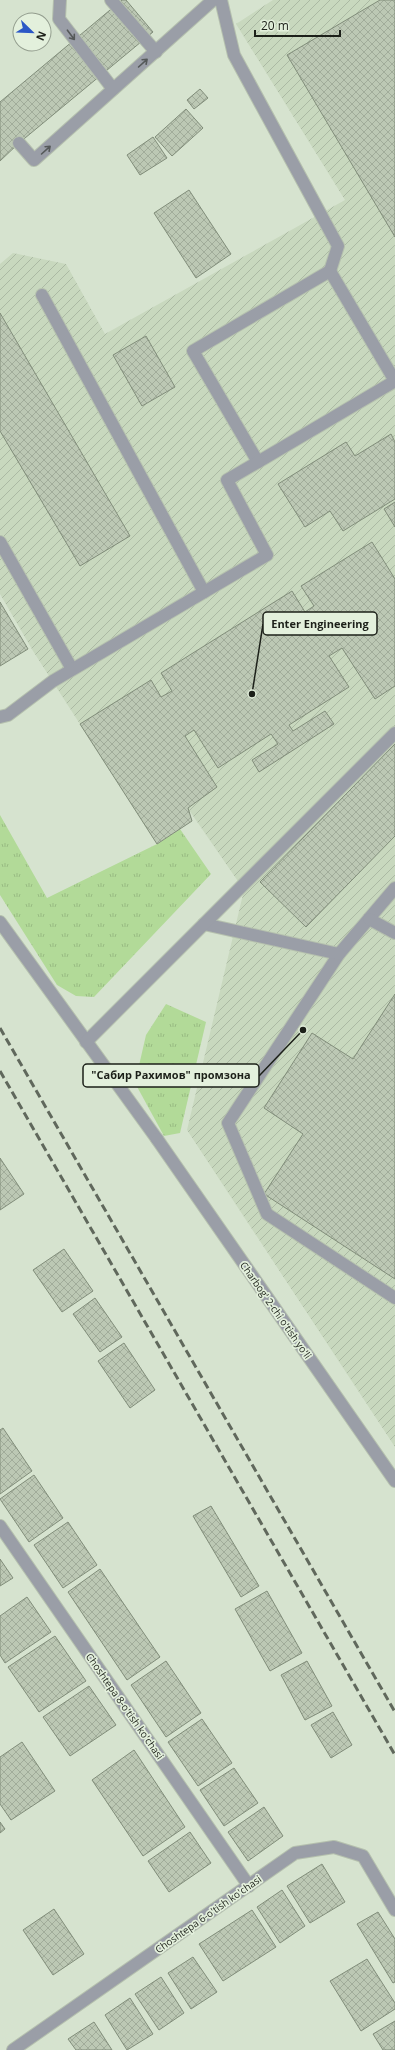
<svg xmlns="http://www.w3.org/2000/svg" width="395" height="2050" viewBox="0 0 395 2050" font-family="'Open Sans',sans-serif">
<style>
.industrial{fill:url(#industrial-furrows)}
.grass{fill:url(#grass-tufts)}
.building{fill:url(#building-cross-hatch);stroke:#818d7a}
.lines{fill:none;stroke-linecap:round;stroke-linejoin:round}
.lane-casing{stroke:#b5c0ae;stroke-width:14}
.street-casing{stroke:#b5c0ae;stroke-width:14}
.lane{stroke:#9a9ea7;stroke-width:12}
.street{stroke:#9a9ea7;stroke-width:12}
.rail{stroke:#60685c;stroke-width:3;stroke-dasharray:8 4;stroke-linecap:butt}
.oneway{stroke:#555959}
.labels{text-anchor:middle;dominant-baseline:central;stroke-width:3.5;stroke-linejoin:round;paint-order:stroke}
.street-label{font-size:10px;fill:#1c2019;stroke:#e3f0dc}
.leader{fill:none;stroke:#1c2019;stroke-width:1.5}
.callout-dot{fill:#1c2019;stroke:#e3f0dc;stroke-width:1.5}
.callout{fill:#e3f0dc;stroke:#1c2019;stroke-width:1.5}
.callout-label{font-size:11px;text-anchor:middle;font-weight:bold;fill:#1c2019}
</style>
<defs>
<pattern id="industrial-furrows" width="10" height="10" patternUnits="userSpaceOnUse"><rect width="10" height="10" fill="#c8d8be"/><path d="M-1 1l2-2M0 10L10 0M9 11l2-2" fill="none" stroke="#abb9a3"/></pattern>
<pattern id="grass-tufts" width="24" height="20" patternUnits="userSpaceOnUse"><rect width="24" height="20" fill="#b2da98"/><path d="M3 7l-1-3M5 7V3M7 7l1-3M15 17l-1-3M17 17v-4M19 17l1-3" fill="none" stroke="#98bb82"/></pattern>
<pattern id="building-cross-hatch" width="8" height="8" patternUnits="userSpaceOnUse"><rect width="8" height="8" fill="#bcc8b4"/><path d="M0 0l8 8M0 8l8-8" fill="none" stroke="#a1ac9a"/></pattern>
</defs>
<rect width="100%" height="100%" fill="#d6e3cf"/>
<path class="industrial" d="M 273,0 L 395,0 L 395,1447 L 187,1130 L 244,890 L 189,810 L 192,821 L 157,844 L 33,651 L 0,594 L 0,264 L 13,253 L 66,264 L 105,334 L 345,200 L 236,24 Z"/>
<g class="grass">
<path d="M 0,815 L 47,898 L 157,844 L 180,829 L 211,874 L 94,997 L 76,996 L 57,985 L 0,895 Z"/>
<path d="M 166,1004 L 206,1022 L 180,1133 L 164,1136 L 135,1083 L 146,1035 Z"/>
</g>
<g class="building">
<path d="M 122,0 L 126,0 L 153,32 L 19,143 L 0,161 L 0,102 Z"/>
<path d="M 380,0 L 395,0 L 395,237 L 287,55 Z"/>
<path d="M 200,89 L 208,98 L 194,109 L 187,100 Z"/>
<path d="M 186,109 L 203,128 L 172,156 L 155,137 Z"/>
<path d="M 153,137 L 167,158 L 140,175 L 127,155 Z"/>
<path d="M 189,190 L 231,254 L 196,278 L 154,213 Z"/>
<path d="M 0,313 L 130,536 L 80,566 L 0,431 Z"/>
<path d="M 146,336 L 175,387 L 142,406 L 113,355 Z"/>
<path d="M 391,434 L 395,442 L 395,499 L 343,531 L 330,511 L 305,527 L 278,484 L 346,442 L 355,456 Z"/>
<path d="M 395,502 L 395,527 L 384,509 Z"/>
<path d="M 372,542 L 395,579 L 395,686 L 375,699 L 342,648 L 329,656 L 349,687 L 289,725 L 293,731 L 325,711 L 334,724 L 259,772 L 252,760 L 278,744 L 271,734 L 218,768 L 194,730 L 185,736 L 217,787 L 188,808 L 192,821 L 157,844 L 80,724 L 151,680 L 161,697 L 172,691 L 161,673 L 292,591 L 305,612 L 314,606 L 301,586 Z"/>
<path d="M 0,602 L 28,649 L 0,666 Z"/>
<path d="M 395,744 L 395,836 L 306,927 L 260,882 Z"/>
<path d="M 395,994 L 395,1279 L 264,1194 L 303,1134 L 264,1108 L 312,1033 L 353,1059 Z"/>
<path d="M 0,1158 L 24,1194 L 0,1210 Z"/>
<path d="M 64,1249 L 93,1291 L 62,1312 L 33,1270 Z"/>
<path d="M 95,1298 L 122,1337 L 100,1352 L 73,1314 Z"/>
<path d="M 124,1343 L 155,1390 L 130,1408 L 98,1361 Z"/>
<path d="M 3,1428 L 32,1471 L 0,1494 L 0,1430 Z"/>
<path d="M 34,1475 L 63,1518 L 29,1542 L 0,1499 Z"/>
<path d="M 211,1506 L 259,1586 L 241,1597 L 193,1516 Z"/>
<path d="M 68,1522 L 97,1565 L 63,1588 L 34,1545 Z"/>
<path d="M 0,1559 L 13,1578 L 0,1586 Z"/>
<path d="M 100,1569 L 160,1657 L 127,1680 L 68,1592 Z"/>
<path d="M 267,1591 L 302,1653 L 270,1671 L 235,1609 Z"/>
<path d="M 27,1597 L 51,1632 L 5,1663 L 0,1655 L 0,1616 Z"/>
<path d="M 55,1636 L 86,1681 L 39,1712 L 8,1667 Z"/>
<path d="M 166,1661 L 201,1713 L 166,1737 L 131,1685 Z"/>
<path d="M 307,1661 L 332,1706 L 305,1720 L 281,1675 Z"/>
<path d="M 89,1686 L 116,1725 L 70,1756 L 43,1717 Z"/>
<path d="M 333,1712 L 352,1745 L 331,1758 L 311,1725 Z"/>
<path d="M 202,1719 L 232,1763 L 198,1786 L 168,1742 Z"/>
<path d="M 22,1742 L 55,1791 L 11,1820 L 0,1804 L 0,1757 Z"/>
<path d="M 134,1750 L 185,1827 L 143,1856 L 92,1780 Z"/>
<path d="M 234,1768 L 258,1803 L 224,1826 L 200,1790 Z"/>
<path d="M 264,1807 L 283,1836 L 248,1861 L 228,1832 Z"/>
<path d="M 0,1822 L 5,1829 L 0,1833 Z"/>
<path d="M 190,1832 L 211,1863 L 169,1892 L 148,1861 Z"/>
<path d="M 322,1864 L 345,1902 L 310,1923 L 287,1886 Z"/>
<path d="M 282,1890 L 305,1926 L 280,1943 L 257,1907 Z"/>
<path d="M 54,1909 L 84,1954 L 53,1975 L 23,1930 Z"/>
<path d="M 252,1910 L 276,1947 L 223,1981 L 199,1944 Z"/>
<path d="M 378,1912 L 395,1939 L 395,1982 L 393,1983 L 357,1924 Z"/>
<path d="M 193,1957 L 217,1992 L 191,2009 L 168,1973 Z"/>
<path d="M 367,1959 L 395,2003 L 395,2009 L 361,2031 L 330,1981 Z"/>
<path d="M 161,1977 L 184,2013 L 159,2030 L 135,1994 Z"/>
<path d="M 130,1998 L 153,2034 L 127,2050 L 105,2015 Z"/>
<path d="M 395,2021 L 395,2050 L 383,2050 L 373,2034 Z"/>
<path d="M 94,2022 L 112,2050 L 76,2050 L 68,2039 Z"/>
</g>
<g class="lines">
<defs>
<g id="lane">
<path d="M 60,0 L 59,19 L 113,89"/>
<path d="M 111,0 L 156,52"/>
<path d="M 221,0 L 234,55 L 338,246 L 330,271"/>
<path d="M 19,143 L 34,160 L 213,0"/>
<path d="M 330,271 L 395,381 L 258,462 L 193,351 Z"/>
<path d="M 42,295 L 204,592"/>
<path d="M 0,542 L 72,669"/>
<path d="M 0,717 L 8,715 L 53,681 L 267,555 L 227,480 L 258,462"/>
<path d="M 395,888 L 339,954 L 228,1123 L 267,1214 L 395,1298"/>
<path d="M 369,919 L 395,933"/>
<path d="M 0,922 L 157,1139"/>
<path d="M 204,924 L 339,954"/>
<path d="M 86,1042 L 395,733"/>
</g>
<g id="street">
<path d="M 157,1139 L 395,1481"/>
<path d="M 0,1526 L 249,1886"/>
<path d="M 13,2050 L 295,1853 L 334,1847 L 363,1856 L 395,1910"/>
</g>
</defs>
<use href="#lane" class="lane-casing"/>
<use href="#street" class="street-casing"/>
<use href="#lane" class="lane"/>
<use href="#street" class="street"/>
<g class="rail">
<path d="M 0,1028 L 395,1712"/>
<path d="M 0,1071 L 395,1755"/>
</g>
</g>
<defs><path id="oneway-shaft" d="M-6 0H5M1.5-3L5.5 0L1.5 3" fill="none" stroke-width="1.6" stroke-linecap="round" stroke-linejoin="round"/></defs>
<g class="oneway">
<use href="#oneway-shaft" transform="translate(71 35) rotate(53)"/>
<use href="#oneway-shaft" transform="translate(143 63) rotate(-42)"/>
<use href="#oneway-shaft" transform="translate(46 150) rotate(-42)"/>
</g>
<g class="labels">
<g class="street-label">
<text transform="translate(276 1310) rotate(55)">Charbog' 2-chi o'tish yo'li</text>
<text transform="translate(125 1706) rotate(55)">Choshtepa 8-o'tish ko'chasi</text>
<text transform="translate(208 1914) rotate(-35)">Choshtepa 6-o'tish ko'chasi</text>
</g>
</g>
<path class="leader" d="M252 694L263 624M303 1030L259 1076"/>
<g class="callout-dot">
<circle cx="252" cy="694" r="4"/>
<circle cx="303" cy="1030" r="4"/>
</g>
<g class="callout">
<rect x="263" y="612" width="114" height="23" rx="4"/>
<rect x="83" y="1064" width="176" height="23" rx="4"/>
</g>
<g class="callout-label">
<text x="320" y="628">Enter Engineering</text>
<text x="171" y="1079">"Сабир Рахимов" промзона</text>
</g>
<g transform="translate(32 32) rotate(113)"><circle r="19" fill="#e3f0dc" stroke="#939d8e"/>
<path d="M0-3L7 15L0 10L-7 15Z" fill="#2b57c6"/>
<text y="-6" font-size="11" font-weight="bold" text-anchor="middle" fill="#1c2019">N</text>
</g>
<path d="M255 30v6h85v-6" fill="none" stroke="#1c2019" stroke-width="2"/>
<text x="261" y="30" font-size="12" fill="#1c2019" stroke="#e3f0dc" stroke-width="3" paint-order="stroke">20 m</text>
</svg>
